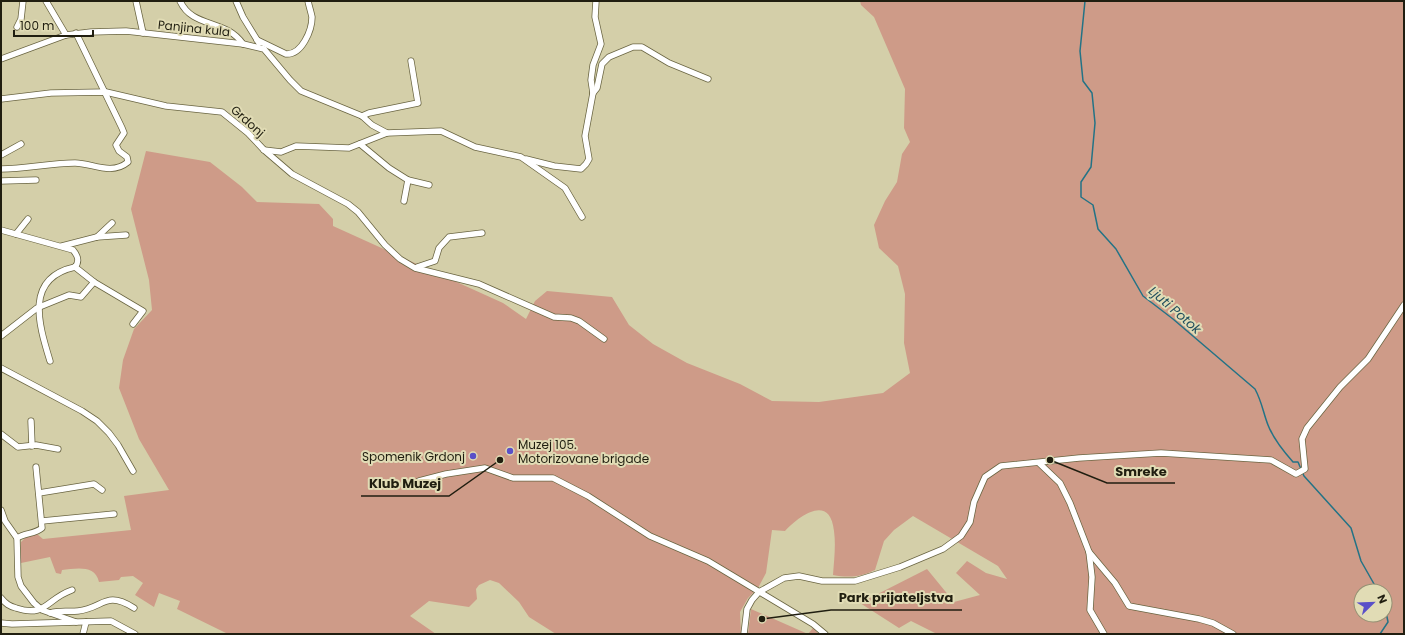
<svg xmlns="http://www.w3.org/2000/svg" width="1405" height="635" viewBox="0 0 1405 635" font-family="Poppins,sans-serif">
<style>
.green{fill:#ce9b88;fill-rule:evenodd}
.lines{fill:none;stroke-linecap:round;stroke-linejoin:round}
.stream{stroke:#237386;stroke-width:1.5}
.minor-casing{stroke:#6a6542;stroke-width:7}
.minor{stroke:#fff;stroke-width:5.5}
.poi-dot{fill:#5a50c8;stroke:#e1dcb5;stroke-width:1.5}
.labels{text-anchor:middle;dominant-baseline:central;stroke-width:4;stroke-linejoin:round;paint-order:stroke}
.street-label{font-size:12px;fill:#201e10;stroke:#e1dcb5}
.poi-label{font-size:12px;fill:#201e10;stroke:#e1dcb5;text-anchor:start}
.water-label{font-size:13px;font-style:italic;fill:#224f5e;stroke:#e1dcb5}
.leader{fill:none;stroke:#201e10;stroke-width:1.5}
.callout-dot{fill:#201e10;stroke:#e1dcb5;stroke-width:1.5}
.callout-label{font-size:13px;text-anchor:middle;font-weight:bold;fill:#201e10;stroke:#e1dcb5;stroke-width:4;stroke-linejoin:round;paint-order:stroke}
</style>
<rect width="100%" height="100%" fill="#d4cfa9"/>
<g class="green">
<path d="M 860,1 L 1404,1 L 1404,634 L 937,634 L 911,621 L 899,628 L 860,603 L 927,569 L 954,602 L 980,595 L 956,573 L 967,561 L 986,573 L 1007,579 L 998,566 L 913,516 L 894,530 L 884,541 L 875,570 C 861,577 849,578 833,575 C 834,561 836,545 834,531 C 830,493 799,516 785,531 L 772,530 L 766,573 L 758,588 L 748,598 L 740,612 L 741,634 L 556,634 L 529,617 L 519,602 L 499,583 L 490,580 L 479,585 L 476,589 L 477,599 L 469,607 L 429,601 L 410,616 L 436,634 L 228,634 L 177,609 L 180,601 L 159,593 L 154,607 L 135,595 L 143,583 L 133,576 L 121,577 L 119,580 L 99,582 C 95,564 75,569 62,570 L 61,574 L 56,573 L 50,557 L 21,563 L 21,542 L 27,536 L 37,534 L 43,539 L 131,530 L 124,496 L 169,490 L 139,439 L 119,388 L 123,360 L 134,329 L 152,310 L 149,280 L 131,209 L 146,151 L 210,162 L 242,187 L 257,202 L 319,204 L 333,219 L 333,226 L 503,303 L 526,319 L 535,301 L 547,291 L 612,297 L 629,325 L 653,344 L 687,363 L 740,384 L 772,401 L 819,402 L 883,393 L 910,373 L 904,343 L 905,294 L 898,266 L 879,248 L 874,225 L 885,201 L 897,182 L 902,154 L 910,142 L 904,128 L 905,89 L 874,17 L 861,5 ZM 1361,591 L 1385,591 L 1385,615 L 1361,615 Z"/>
<path d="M 751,609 L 808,634 L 813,628 L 819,634 L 748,634 Z"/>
</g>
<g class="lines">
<g class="stream">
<path d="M 1085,1 L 1080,51 L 1083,81 L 1092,93 L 1095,123 L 1091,167 L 1081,182 L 1081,197 L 1093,205 L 1098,229 L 1116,249 L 1143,296 L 1173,319 L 1255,389 C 1262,402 1263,412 1268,425 C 1273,438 1284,452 1293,462 L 1298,462 L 1304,476 L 1351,528 L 1361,561 L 1378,591"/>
<path d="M 1380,634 L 1388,622 L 1385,607"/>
</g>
<defs>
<g id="minor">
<path d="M 46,1 L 66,35"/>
<path d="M 136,1 L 143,33"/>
<path d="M 180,1 C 193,29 225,18 243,44"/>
<path d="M 236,1 L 243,17 L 259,43"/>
<path d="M 17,27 L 21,19 L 23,1"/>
<path d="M 257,40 L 286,54 C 302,55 312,30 312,17 C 311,12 309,6 308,1"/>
<path d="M 1,59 L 66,35 L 91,32 L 126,31 L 243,44 L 264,49 L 290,80 L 301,91 L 362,116 L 372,125 L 387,133 L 441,131 L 475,147 L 521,157 L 565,188 L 582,217"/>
<path d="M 593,93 L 597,88 L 602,64 L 609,57 L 633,47 L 642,47 L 669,63 L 708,79"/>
<path d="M 1,99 L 51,93 L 106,92 L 166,106 L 222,112 L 248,133 L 264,150 L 292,174 L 348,204 L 358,212 L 385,245 L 400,259 L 415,268 L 479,284 L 554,317 L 571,318 L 579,321 L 604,339"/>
<path d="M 362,116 L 369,113 L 418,103 L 411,61"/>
<path d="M 360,144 L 389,168 L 408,180 L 404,201"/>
<path d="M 264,150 L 281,152 L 296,146 L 349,148 L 387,133"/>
<path d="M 1,155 L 21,144"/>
<path d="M 526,159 L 554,166 L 581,169 L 586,164 L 589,159 L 585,136 L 593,93 L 591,80 L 593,65 L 601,44 L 595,17 L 596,1"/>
<path d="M 1,169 C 26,169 50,163 75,163 C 92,163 111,176 128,162 L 127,157 L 119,151 L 116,145 L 124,133 L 122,128 L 76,33"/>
<path d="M 408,180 L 429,185"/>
<path d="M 1,181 L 36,180"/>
<path d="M 1,230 L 73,250 C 78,256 80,261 75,267"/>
<path d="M 16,234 L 28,219"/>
<path d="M 97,237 L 112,223"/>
<path d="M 62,246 L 97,237 L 126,235"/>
<path d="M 75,267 L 94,282 L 143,311 L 133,324"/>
<path d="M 417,267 L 435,261 L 439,248 L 449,237 L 482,233"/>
<path d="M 1,336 L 37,308 L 69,295 L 81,297 L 94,282"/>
<path d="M 50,361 C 39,325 24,278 75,267"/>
<path d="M 1,368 L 82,411 L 97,421 L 109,433 L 118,445 L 133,471"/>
<path d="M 31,421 L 32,446"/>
<path d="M 1,434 L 18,447 L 36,445 L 58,449"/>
<path d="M 1039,463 L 1060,483 L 1070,503 L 1089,552 L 1092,577 L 1090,610 L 1104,634"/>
<path d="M 419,481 L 446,474 L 485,468 L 513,478 L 553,478 L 588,496 L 650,536 L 708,561 L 813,624 L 825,634"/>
<path d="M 39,493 L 94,484 L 102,490"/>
<path d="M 1,510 L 5,521 L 17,538 L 18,577 L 21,586 L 34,603 L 42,610 L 76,622"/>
<path d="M 42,521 L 114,514"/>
<path d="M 17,538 C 25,533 35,534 42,528 L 36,467"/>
<path d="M 1089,552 L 1115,583 L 1129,606 L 1199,619 L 1213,623 L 1233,634"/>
<path d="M 1,598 C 6,604 9,606 16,608 C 46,618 46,599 72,590"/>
<path d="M 50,613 C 59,610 68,612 78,611 C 104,608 105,590 134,608"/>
<path d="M 1,623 L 12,624 L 111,621 L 135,634"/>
<path d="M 83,634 L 86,622"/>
<path d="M 744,634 L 747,609 L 752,600 L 759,592 L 784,578 L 799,576 L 822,581 L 855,581 L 900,567 L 943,549 L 961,536 L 970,522 L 974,502 L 985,477 L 1001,466 L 1079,458 L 1161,453 L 1271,460 L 1296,474 L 1305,469 L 1302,439 L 1307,428 L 1340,387 L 1368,359 L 1404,305"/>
</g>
</defs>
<use href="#minor" class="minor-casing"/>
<use href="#minor" class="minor"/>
</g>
<g class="poi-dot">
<circle cx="510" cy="451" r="4"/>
<circle cx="473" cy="456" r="4"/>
</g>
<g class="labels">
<g class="street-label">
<text transform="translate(194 28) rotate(6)">Panjina kula</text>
<text transform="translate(248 121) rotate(42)">Grdonj</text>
</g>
<g class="poi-label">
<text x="518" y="444">Muzej 105.<tspan x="518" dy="14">Motorizovane brigade</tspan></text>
<text x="465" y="456" text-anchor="end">Spomenik Grdonj</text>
</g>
<g class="water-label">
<text transform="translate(1175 310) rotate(41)">Ljuti Potok</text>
</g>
</g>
<path class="leader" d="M1050 460L1107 483H1175M500 460L449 496H361M762 619L831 610H962"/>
<g class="callout-dot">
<circle cx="1050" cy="460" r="4"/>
<circle cx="500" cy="460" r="4"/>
<circle cx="762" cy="619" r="4"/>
</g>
<g class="callout-label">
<text x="1141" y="476">Smreke</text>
<text x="405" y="488">Klub Muzej</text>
<text x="896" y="602">Park prijateljstva</text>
</g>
<rect width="1405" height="635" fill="none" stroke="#201e10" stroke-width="4"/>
<g transform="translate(1373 603) rotate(67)"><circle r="19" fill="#e1dcb5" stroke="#949073"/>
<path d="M0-3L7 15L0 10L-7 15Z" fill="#5a50c8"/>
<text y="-6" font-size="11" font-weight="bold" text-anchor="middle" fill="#201e10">N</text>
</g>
<path d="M14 30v6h79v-6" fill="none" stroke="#201e10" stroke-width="2"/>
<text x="20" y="30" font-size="12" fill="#201e10" stroke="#e1dcb5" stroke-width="3" paint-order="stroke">100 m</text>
</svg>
